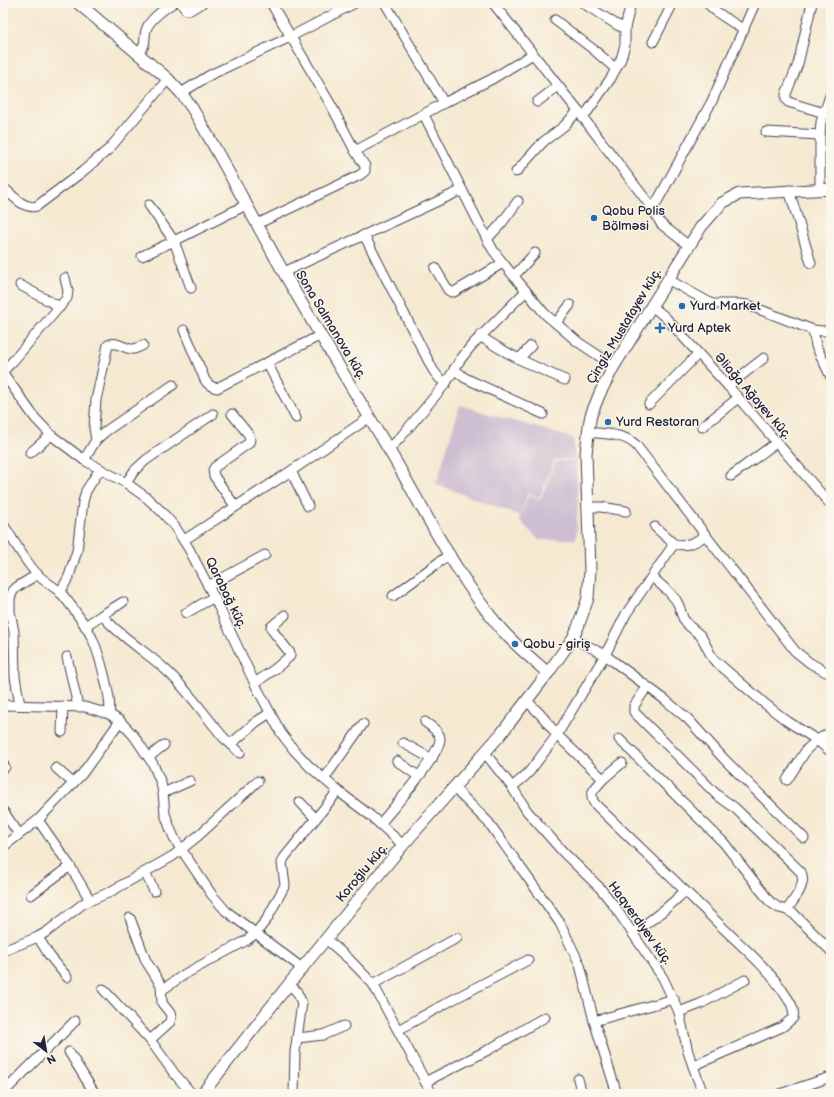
<svg xmlns="http://www.w3.org/2000/svg" width="834" height="1097" viewBox="0 0 834 1097" font-family="'Balsamiq Sans',sans-serif">
<style>
.industrial{fill:#cebed1}
.lines{fill:none;stroke-linecap:round;stroke-linejoin:round}
.minor-casing{stroke:#424052;stroke-width:11}
.tertiary-casing{stroke:#424052;stroke-width:13}
.minor{stroke:#fff;stroke-width:9}
.tertiary{stroke:#fff;stroke-width:11}
.poi-dot{fill:#1f6fb2;stroke:#fbf7ec;stroke-width:1.5}
.labels{text-anchor:middle;dominant-baseline:central;stroke-width:3;stroke-linejoin:round;paint-order:stroke}
.poi-label{font-size:13px;fill:#22223b;stroke:#fbf7ec;text-anchor:start}
.street-label{font-size:13px;fill:#22223b;stroke:#fbf7ec}
</style>
<rect width="100%" height="100%" fill="#fbf7ec"/>
<filter id="ink" filterUnits="userSpaceOnUse"><feTurbulence type="fractalNoise" baseFrequency=".025" numOctaves="2"/><feDisplacementMap in="SourceGraphic" scale="8" xChannelSelector="R" yChannelSelector="G"/><feConvolveMatrix kernelMatrix="1 2 1 2 8 2 1 2 1" color-interpolation-filters="sRGB"/></filter>
<filter id="wash" filterUnits="userSpaceOnUse"><feTurbulence type="fractalNoise" baseFrequency=".012" numOctaves="4" result="noise"/><feDisplacementMap in="SourceGraphic" scale="16" xChannelSelector="R" yChannelSelector="G"/><feGaussianBlur stdDeviation="0.9" result="paint"/><feColorMatrix in="noise" values="0 0 0 0 0 0 0 0 0 0 0 0 0 0 0 0 0 1.4 0 .05"/><feComposite in="paint" operator="in"/></filter>
<g filter="url(#wash)">
<rect width="100%" height="100%" fill="#f5e9d1"/>
<g class="industrial">
<path d="M 460,405 L 503,418 L 573,438 L 575,459 L 555,460 L 539,498 L 528,492 L 520,516 L 436,484 Z"/>
<path d="M 576,460 L 578,502 L 576,539 L 539,540 L 519,520 L 529,494 L 540,500 L 556,462 Z"/>
</g>
</g>
<g filter="url(#ink)">
<g class="lines">
<defs>
<g id="minor">
<path d="M 181,3 L 186,10 L 190,10 L 202,3"/>
<path d="M 385,3 L 444,103"/>
<path d="M 493,3 L 578,111 L 653,209 L 661,224 L 689,246"/>
<path d="M 583,3 L 617,25 L 625,28"/>
<path d="M 707,3 L 718,13 L 744,30"/>
<path d="M 812,3 L 798,64 L 786,94 L 786,99 L 788,102 L 831,115"/>
<path d="M 555,20 L 594,50 L 616,69"/>
<path d="M 653,42 L 673,3"/>
<path d="M 138,54 C 148,42 143,43 146,30 C 149,20 164,9 173,3"/>
<path d="M 181,93 L 210,75 L 290,37 L 355,3"/>
<path d="M 537,102 L 558,86"/>
<path d="M 424,115 L 487,239 L 493,250 L 503,263 L 545,314 L 578,342 L 614,366"/>
<path d="M 583,118 L 611,78 L 621,59 L 625,45 L 625,28 L 631,3"/>
<path d="M 766,132 L 820,135"/>
<path d="M 355,151 L 444,103 L 492,79 L 533,54"/>
<path d="M 516,172 L 543,142 L 564,126 L 578,111"/>
<path d="M 3,187 C 12,195 24,210 37,206 L 82,172 L 109,149 L 168,79"/>
<path d="M 789,190 L 811,263"/>
<path d="M 820,190 L 820,135 L 821,122 L 831,93"/>
<path d="M 653,209 L 712,101 L 755,3"/>
<path d="M 257,224 L 360,175 L 365,171 L 365,166 L 355,151 L 331,105 L 271,3"/>
<path d="M 364,235 L 433,370 L 439,378 L 446,383"/>
<path d="M 487,239 L 501,224 L 518,201"/>
<path d="M 142,256 L 174,241 L 149,205"/>
<path d="M 435,268 L 448,290 L 451,292 L 454,292 L 503,263"/>
<path d="M 284,272 L 462,190"/>
<path d="M 514,276 L 535,253"/>
<path d="M 669,280 L 712,304 L 738,304 L 748,305 L 813,330 L 823,331 L 831,330"/>
<path d="M 20,285 L 60,307"/>
<path d="M 191,288 L 174,241 L 246,205"/>
<path d="M 652,306 L 665,317 L 728,386 L 831,505"/>
<path d="M 556,323 L 570,305"/>
<path d="M 184,330 L 205,380 C 208,385 211,387 217,388 L 321,335"/>
<path d="M 813,330 L 816,346 L 831,377"/>
<path d="M 480,336 C 506,354 535,367 565,380"/>
<path d="M 519,359 L 531,346"/>
<path d="M 267,363 L 296,418"/>
<path d="M 454,369 L 465,378 L 543,414"/>
<path d="M 3,371 L 13,361 L 67,298 L 68,291 L 65,278"/>
<path d="M 3,373 L 35,418 L 51,435 L 84,460 L 126,483 L 147,498 L 162,512 L 175,527 L 189,549 L 214,597 L 256,686 L 281,733 L 294,750 L 309,766 L 338,791 L 371,816 L 403,845"/>
<path d="M 728,386 L 764,358"/>
<path d="M 649,404 L 698,354"/>
<path d="M 232,414 L 249,435 L 250,439 L 249,443 L 215,467 L 213,470 L 214,476 L 235,506"/>
<path d="M 702,427 L 738,398"/>
<path d="M 588,432 C 604,434 623,433 636,445 L 795,651 L 810,663 L 826,672"/>
<path d="M 96,440 L 94,428 L 96,400 L 108,345 C 117,340 125,350 134,349 C 137,348 140,347 143,345"/>
<path d="M 389,449 L 399,439 L 446,383 L 460,360 L 472,345 L 526,291"/>
<path d="M 30,453 L 51,435"/>
<path d="M 84,460 L 96,440 L 106,431 L 173,385"/>
<path d="M 291,471 L 308,506"/>
<path d="M 731,476 L 777,442"/>
<path d="M 126,483 L 135,470 L 146,460 L 213,414"/>
<path d="M 587,507 L 601,507 L 626,511"/>
<path d="M 3,524 C 14,541 23,558 36,573 C 43,581 52,585 60,592 C 69,602 88,628 93,640 C 99,654 113,701 109,714"/>
<path d="M 655,527 L 674,544"/>
<path d="M 184,540 L 291,471 L 370,417"/>
<path d="M 652,577 L 669,592 L 676,600 L 679,606 L 683,618 L 688,625 L 701,636 L 713,659 L 764,703 L 787,721 L 817,740 L 831,752"/>
<path d="M 208,586 L 265,555"/>
<path d="M 60,593 L 69,576 L 77,551 L 83,502 L 86,491 L 100,469"/>
<path d="M 393,596 L 450,554"/>
<path d="M 186,613 L 214,597"/>
<path d="M 102,615 L 123,602"/>
<path d="M 85,626 L 102,615 C 121,638 146,651 167,671 C 189,691 205,716 224,738 L 231,744 L 256,722 L 270,713"/>
<path d="M 573,638 L 605,655 L 664,699 L 688,719 L 724,759 L 804,838"/>
<path d="M 67,657 L 78,706"/>
<path d="M 255,683 L 275,669 L 290,656 L 290,653 L 272,630 L 271,627 L 285,615"/>
<path d="M 647,687 L 634,706 L 634,712 L 717,795 L 735,808 L 801,872 C 807,885 794,899 787,910 L 794,914 L 831,951"/>
<path d="M 527,701 L 542,716 L 557,735 L 603,779 C 596,788 587,793 595,804 C 637,845 680,885 722,927 C 743,947 771,971 786,996 C 791,1003 795,1009 793,1018 L 782,1027 L 693,1066"/>
<path d="M 3,705 L 85,707 L 109,714 L 120,721 L 134,736 L 153,764 L 161,783 L 163,793 L 165,814 L 170,828 L 175,840 L 212,895 L 226,911 L 302,968"/>
<path d="M 20,705 L 15,677 L 14,632 L 10,611 L 10,598 L 13,591 L 17,587 L 38,574"/>
<path d="M 62,732 L 63,706"/>
<path d="M 619,739 L 724,843 L 770,902 L 779,908 L 787,910"/>
<path d="M 403,743 L 432,759"/>
<path d="M 231,744 L 240,753"/>
<path d="M 485,753 L 512,787 L 527,811 L 564,853 L 600,888 L 612,903 L 663,978 L 679,1012 L 688,1052 L 703,1094"/>
<path d="M 149,757 L 164,745"/>
<path d="M 397,761 L 418,776"/>
<path d="M 3,764 L 5,767"/>
<path d="M 56,768 L 73,783"/>
<path d="M 324,779 L 363,724"/>
<path d="M 603,779 L 622,763"/>
<path d="M 787,780 L 807,749 L 817,740 L 831,732"/>
<path d="M 512,787 L 524,777 L 530,771 L 557,735 L 605,655 L 626,614 L 674,544 C 687,547 696,542 706,535"/>
<path d="M 454,788 L 489,823 L 560,923 L 580,965 L 594,1021 L 617,1094"/>
<path d="M 163,793 L 190,781"/>
<path d="M 300,802 L 315,818"/>
<path d="M 3,811 L 19,834"/>
<path d="M 38,820 L 70,866 L 90,900"/>
<path d="M 380,824 C 392,809 441,755 440,738 C 439,731 430,726 425,722"/>
<path d="M 3,847 L 38,820 L 82,774 L 120,721"/>
<path d="M 145,872 L 154,891"/>
<path d="M 31,895 L 70,866"/>
<path d="M 130,918 L 146,961 L 161,985 L 162,1003 L 170,1013 L 171,1017 L 170,1022 L 150,1040"/>
<path d="M 633,933 C 652,920 669,907 685,891"/>
<path d="M 38,937 L 49,955 L 67,977"/>
<path d="M 326,939 L 349,959 L 373,984 L 432,1094"/>
<path d="M 3,951 L 38,937 L 48,931 L 84,903 L 108,893 L 173,856 L 198,836 L 258,781"/>
<path d="M 289,984 L 297,992 L 302,1003 L 295,1052 L 294,1094"/>
<path d="M 373,984 L 457,938"/>
<path d="M 103,989 L 150,1040 L 174,1073 L 192,1094"/>
<path d="M 162,990 L 185,974 L 247,940 L 255,934 L 267,919 L 285,885 L 282,863 L 284,858 L 338,791"/>
<path d="M 679,1012 L 700,1004 L 745,980"/>
<path d="M 594,1021 L 674,999"/>
<path d="M 398,1030 L 452,1000 L 528,960"/>
<path d="M 297,1038 L 323,1035 L 344,1026"/>
<path d="M 69,1052 L 95,1094"/>
<path d="M 578,1079 L 582,1094"/>
<path d="M 425,1082 L 488,1050 L 545,1017"/>
<path d="M 3,1093 L 75,1021"/>
<path d="M 780,1094 L 831,1077"/>
</g>
<g id="tertiary">
<path d="M 78,3 L 168,79 L 181,93 L 192,108 C 224,162 253,218 284,273 C 318,332 354,391 389,450 C 424,509 456,576 501,629 C 515,645 532,659 548,673"/>
<path d="M 202,1094 L 289,984 L 403,845 L 501,734 L 548,673 L 573,638 L 578,627 L 588,598 L 590,570 L 586,454 L 589,425 L 591,415 L 600,393 L 614,366 L 689,246 L 701,227 L 722,203 L 739,194 L 831,189"/>
</g>
</defs>
<use href="#minor" class="minor-casing"/>
<use href="#tertiary" class="tertiary-casing"/>
<use href="#minor" class="minor"/>
<use href="#tertiary" class="tertiary"/>
</g>
</g>
<g class="poi-dot">
<circle cx="594" cy="218" r="4"/>
<circle cx="682" cy="306" r="4"/>
<path d="M658 322h4v4h4v4h-4v4h-4v-4h-4v-4h4z"/>
<circle cx="608" cy="422" r="4"/>
<circle cx="515" cy="644" r="4"/>
</g>
<g class="labels">
<g class="poi-label">
<text x="602" y="211">Qobu Polis<tspan x="602" dy="15">Bölməsi</tspan></text>
<text x="690" y="306">Yurd Market</text>
<text x="668" y="328">Yurd Aptek</text>
<text x="616" y="422">Yurd Restoran</text>
<text x="523" y="644">Qobu - giriş</text>
</g>
<g class="street-label">
<text transform="translate(331 325) rotate(59)">Sona Salmanova küç.</text>
<text transform="translate(624 326) rotate(-59)">Çingiz Mustafayev küç.</text>
<text transform="translate(753 396) rotate(49)">Əliağa Ağayev küç.</text>
<text transform="translate(226 593) rotate(64)">Qarabağ küç.</text>
<text transform="translate(362 873) rotate(-50)">Koroğlu küç.</text>
<text transform="translate(640 923) rotate(54)">Haqverdiyev küç.</text>
</g>
</g>
<rect width="834" height="1097" fill="none" stroke="#fbf7ec" stroke-width="16"/>
<g transform="translate(46 1051) rotate(149)" stroke="#fbf7ec" stroke-width="3" paint-order="stroke">
<path d="M0-3L7 15L0 10L-7 15Z" fill="#22223b"/>
<text y="-6" font-size="11" font-weight="bold" text-anchor="middle" fill="#22223b">N</text>
</g>
</svg>
